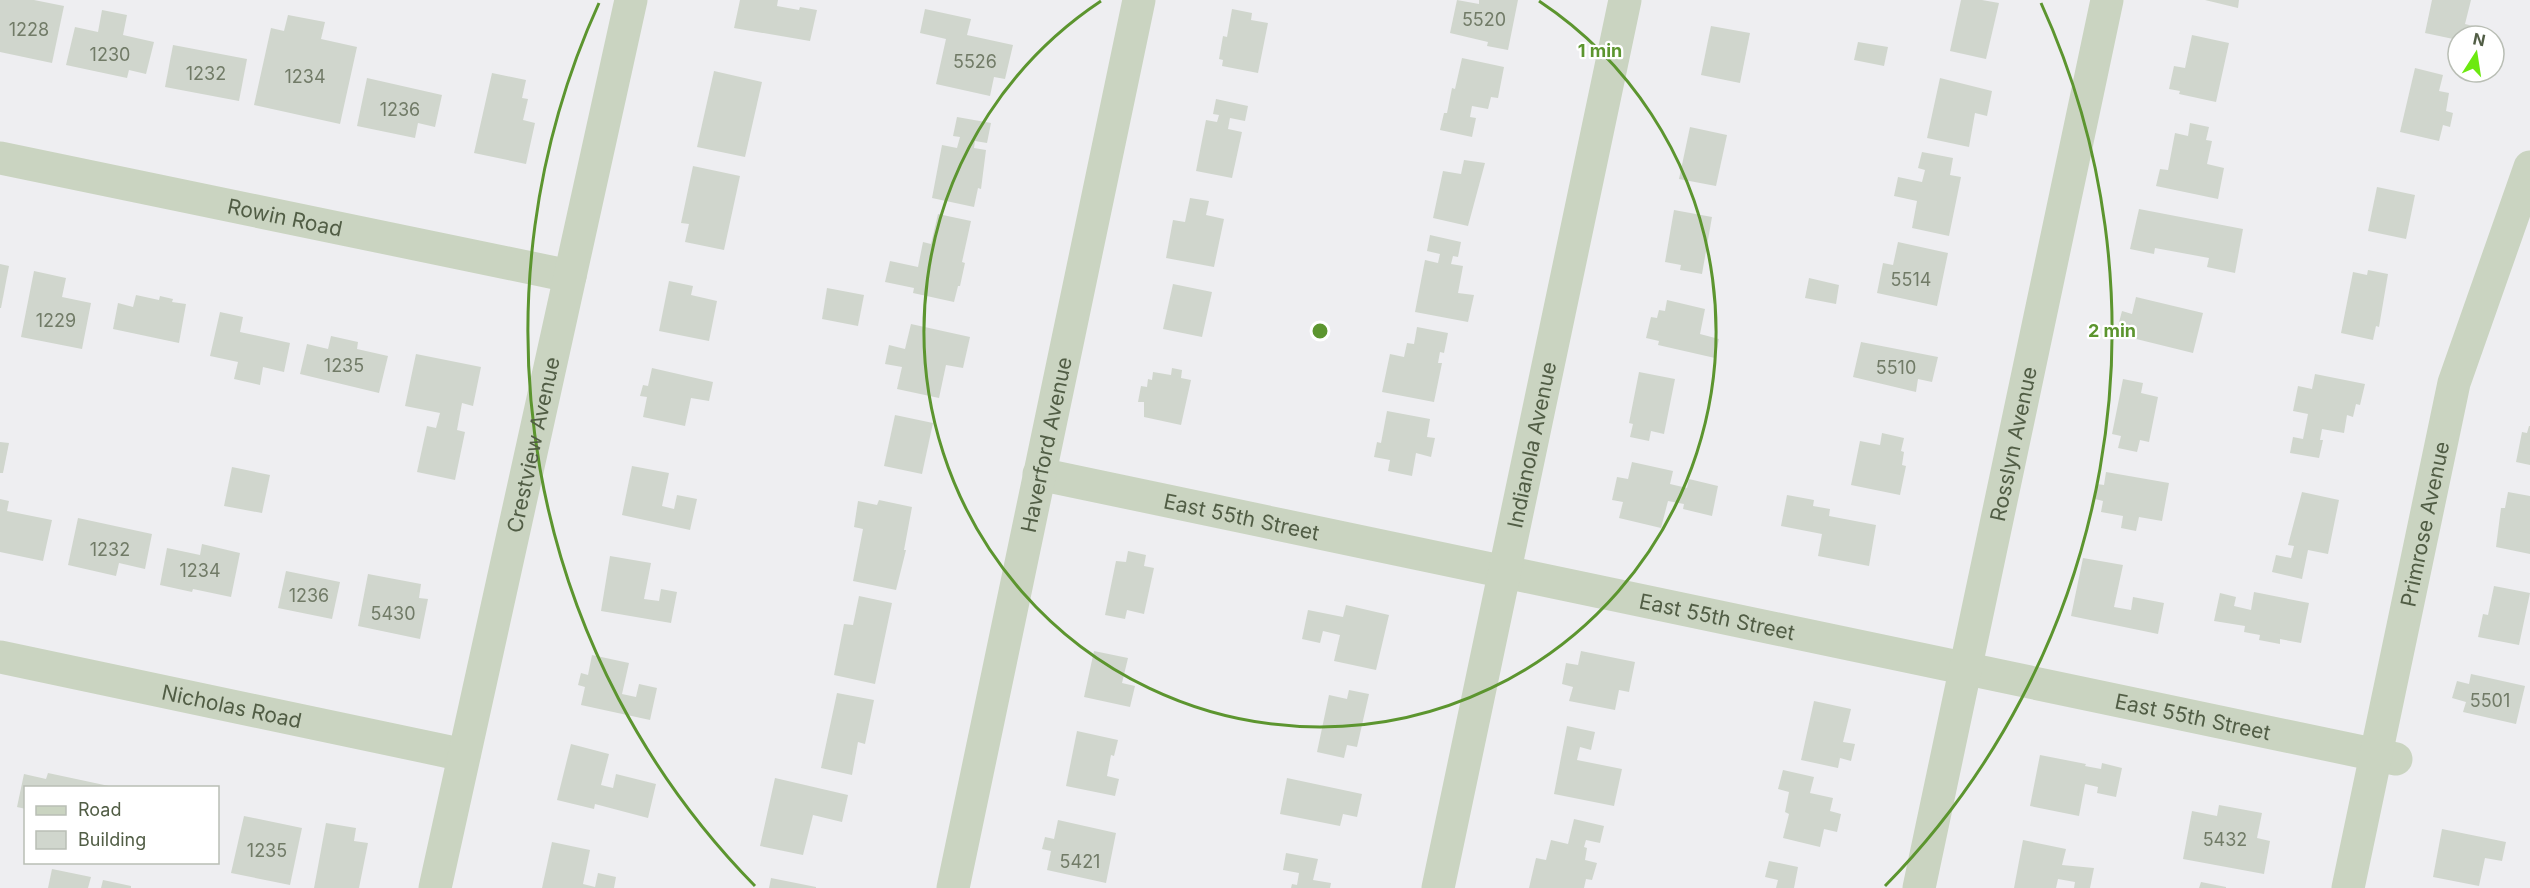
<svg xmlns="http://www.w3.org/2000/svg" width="2530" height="888" viewBox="0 0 2530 888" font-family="Inter,sans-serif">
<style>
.building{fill:#d0d6cd}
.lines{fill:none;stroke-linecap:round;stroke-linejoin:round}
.minor{stroke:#cad4c1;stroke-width:33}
.ring{fill:none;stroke:#5c952f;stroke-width:3}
.labels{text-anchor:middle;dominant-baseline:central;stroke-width:4.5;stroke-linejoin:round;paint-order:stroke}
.number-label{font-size:18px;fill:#717b67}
.street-label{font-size:21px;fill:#515d45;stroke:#fff}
.centre{fill:#5c952f;stroke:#fff;stroke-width:3}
.ring-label{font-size:18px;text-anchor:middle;font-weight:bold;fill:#5c952f;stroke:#fff;stroke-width:4.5;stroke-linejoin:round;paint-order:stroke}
</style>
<rect width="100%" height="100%" fill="#eeeef1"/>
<g class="building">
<path d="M 0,0 L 34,0 L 64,6 L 52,63 L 0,52 Z"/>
<path d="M 740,0 L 778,0 L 777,6 L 799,10 L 800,7 L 817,10 L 810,41 L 734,28 Z"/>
<path d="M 1457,0 L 1479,4 L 1479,0 L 1518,0 L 1508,50 L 1487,46 L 1488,42 L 1450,33 Z"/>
<path d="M 1961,0 L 1982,0 L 1999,3 L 1986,59 L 1950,51 Z"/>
<path d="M 2205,0 L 2239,0 L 2238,8 Z"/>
<path d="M 2432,0 L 2471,0 L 2465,24 L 2473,26 L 2471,36 L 2458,36 L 2458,40 L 2425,33 Z"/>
<path d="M 925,9 L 971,19 L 967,35 L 1013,45 L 1005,79 L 994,77 L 990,96 L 936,84 L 946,39 L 920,33 Z"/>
<path d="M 1232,9 L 1252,13 L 1251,20 L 1268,23 L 1258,73 L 1222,66 L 1223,60 L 1219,59 L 1223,36 L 1227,37 Z"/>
<path d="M 102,10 L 127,15 L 123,35 L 154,42 L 146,74 L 129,70 L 127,78 L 66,65 L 75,27 L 98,32 Z"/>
<path d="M 288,15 L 325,22 L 321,39 L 357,47 L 340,124 L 254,105 L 271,28 L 284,31 Z"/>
<path d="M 1711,26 L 1750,33 L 1740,83 L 1701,75 Z"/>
<path d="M 2192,35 L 2229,43 L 2216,102 L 2179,94 L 2180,91 L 2169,89 L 2174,66 L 2185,68 Z"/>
<path d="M 1858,42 L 1888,47 L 1884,66 L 1854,60 Z"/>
<path d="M 173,45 L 247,59 L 239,101 L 165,87 Z"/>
<path d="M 1462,58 L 1504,67 L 1498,98 L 1491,97 L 1488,109 L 1472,106 L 1470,117 L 1476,118 L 1472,137 L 1440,130 L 1444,113 L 1447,113 L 1452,88 L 1455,89 Z"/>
<path d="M 2415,68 L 2443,75 L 2439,91 L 2449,93 L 2446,111 L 2453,113 L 2450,127 L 2443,125 L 2439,141 L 2400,132 Z"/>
<path d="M 714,71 L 762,82 L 745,157 L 697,147 Z"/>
<path d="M 492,73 L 526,80 L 522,98 L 528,99 L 523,120 L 535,123 L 526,164 L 474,153 Z"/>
<path d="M 367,78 L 442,95 L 435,127 L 418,123 L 415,138 L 357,126 Z"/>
<path d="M 1940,78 L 1992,91 L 1987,116 L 1975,113 L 1969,147 L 1927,138 Z"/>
<path d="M 1216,99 L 1248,106 L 1245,121 L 1230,118 L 1228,129 L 1242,132 L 1232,178 L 1196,171 L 1206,120 L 1217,122 L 1219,115 L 1213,114 Z"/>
<path d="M 957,117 L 991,123 L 987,143 L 975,141 L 974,148 L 986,150 L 981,189 L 978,188 L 974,207 L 932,198 L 942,145 L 957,148 L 960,137 L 953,136 Z"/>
<path d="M 2190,123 L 2209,127 L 2206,140 L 2212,141 L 2207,164 L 2224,168 L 2218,199 L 2156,186 L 2160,169 L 2168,170 L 2175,133 L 2188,136 Z"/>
<path d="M 1690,127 L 1727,135 L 1716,186 L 1679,179 Z"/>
<path d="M 1922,152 L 1953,158 L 1950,175 L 1961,177 L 1949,236 L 1912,228 L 1917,201 L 1894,196 L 1898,177 L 1922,182 L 1925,170 L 1918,168 Z"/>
<path d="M 1464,160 L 1485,163 L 1468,226 L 1433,218 L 1443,171 L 1461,174 Z"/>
<path d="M 693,166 L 740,176 L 724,250 L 685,242 L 689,224 L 681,223 Z"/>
<path d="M 2377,187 L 2415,195 L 2406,239 L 2368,231 Z"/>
<path d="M 1190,198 L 1209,201 L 1206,215 L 1224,219 L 1214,267 L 1166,258 L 1173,220 L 1185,222 Z"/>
<path d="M 2139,209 L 2243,229 L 2235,273 L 2207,267 L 2209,258 L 2155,248 L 2154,254 L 2130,249 Z"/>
<path d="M 1674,210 L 1712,217 L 1702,274 L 1680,270 L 1681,265 L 1665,262 Z"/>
<path d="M 938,214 L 971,221 L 962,262 L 965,263 L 960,286 L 958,286 L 954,302 L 913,293 L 914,288 L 885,282 L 890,261 L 918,267 L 923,242 L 931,244 Z"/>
<path d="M 1430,235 L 1461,242 L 1458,257 L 1453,256 L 1451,264 L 1463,266 L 1458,293 L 1474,295 L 1468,322 L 1415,312 L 1425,260 L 1438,263 L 1440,254 L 1427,251 Z"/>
<path d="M 1898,242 L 1948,253 L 1937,306 L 1877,293 L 1883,263 L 1893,265 Z"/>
<path d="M 0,264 L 9,266 L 1,308 L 0,308 Z"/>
<path d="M 2368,270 L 2388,274 L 2379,327 L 2376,326 L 2373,340 L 2341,333 L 2353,272 L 2367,275 Z"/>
<path d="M 34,271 L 66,278 L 62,297 L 91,303 L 82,349 L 21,337 Z"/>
<path d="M 1809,278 L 1839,285 L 1836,304 L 1805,298 Z"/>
<path d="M 669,281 L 693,286 L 691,295 L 717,301 L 709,341 L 659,331 Z"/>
<path d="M 1173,284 L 1212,292 L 1202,337 L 1163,329 Z"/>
<path d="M 827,288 L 864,295 L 858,326 L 822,319 Z"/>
<path d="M 136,295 L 159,300 L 160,296 L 173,299 L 172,302 L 186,304 L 179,343 L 113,329 L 118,303 L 133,307 Z"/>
<path d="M 2136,297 L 2203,313 L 2193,353 L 2116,334 L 2122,311 L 2132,314 Z"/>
<path d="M 1667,300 L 1705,309 L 1700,334 L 1719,339 L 1715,358 L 1658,345 L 1659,341 L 1646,338 L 1651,317 L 1657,318 L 1659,310 L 1665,311 Z"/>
<path d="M 220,312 L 243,317 L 240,332 L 290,343 L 284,372 L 263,367 L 260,385 L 234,379 L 238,362 L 210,356 Z"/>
<path d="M 911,324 L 970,337 L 963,368 L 946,365 L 939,398 L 897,389 L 902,367 L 885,364 L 889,345 L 905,349 Z"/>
<path d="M 1417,327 L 1448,333 L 1444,353 L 1440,352 L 1438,363 L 1442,363 L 1434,402 L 1382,392 L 1390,354 L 1404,357 L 1407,343 L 1414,344 Z"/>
<path d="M 331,336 L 358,342 L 357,349 L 388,356 L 379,393 L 300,374 L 307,344 L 328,349 Z"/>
<path d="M 1861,342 L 1938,357 L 1932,382 L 1918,379 L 1916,392 L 1853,377 Z"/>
<path d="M 416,354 L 481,367 L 473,406 L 462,403 L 457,430 L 465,432 L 455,480 L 417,472 L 427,426 L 436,428 L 440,413 L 405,406 Z"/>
<path d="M 652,368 L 713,382 L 709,401 L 691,398 L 685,426 L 643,417 L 647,397 L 640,396 L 643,385 L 648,386 Z"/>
<path d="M 1172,368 L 1182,370 L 1181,378 L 1191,380 L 1181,425 L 1144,417 L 1144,402 L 1138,402 L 1141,386 L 1147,387 L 1148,379 L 1152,380 L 1153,372 L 1171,375 Z"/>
<path d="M 1639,372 L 1675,379 L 1664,434 L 1651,431 L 1649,441 L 1630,437 L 1633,424 L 1629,423 Z"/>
<path d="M 2315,374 L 2365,384 L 2360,405 L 2356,404 L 2353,417 L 2347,415 L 2344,433 L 2322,429 L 2320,440 L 2323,440 L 2319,458 L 2290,453 L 2293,437 L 2303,439 L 2308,414 L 2293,411 L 2298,386 L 2312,389 Z"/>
<path d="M 2123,379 L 2143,383 L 2141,393 L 2158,397 L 2149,442 L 2140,440 L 2137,452 L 2118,448 L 2121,436 L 2112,434 Z"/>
<path d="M 1387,411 L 1430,419 L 1427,437 L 1435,438 L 1431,457 L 1416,453 L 1412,476 L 1388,471 L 1390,460 L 1374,457 L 1377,442 L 1381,443 Z"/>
<path d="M 895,415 L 933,423 L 922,474 L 884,466 Z"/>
<path d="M 2529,426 L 2530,426 L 2530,465 L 2516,462 L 2522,432 L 2527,433 Z"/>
<path d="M 1882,433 L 1904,438 L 1901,451 L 1904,452 L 1902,465 L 1906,466 L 1900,495 L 1851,485 L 1860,441 L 1880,445 Z"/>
<path d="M 0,442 L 9,443 L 3,473 L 0,473 Z"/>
<path d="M 1632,462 L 1673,471 L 1670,484 L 1687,488 L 1689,479 L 1718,486 L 1712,516 L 1683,509 L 1684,504 L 1668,501 L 1661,528 L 1619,518 L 1623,502 L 1612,500 L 1617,477 L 1628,479 Z"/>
<path d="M 632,466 L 669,473 L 662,506 L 674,509 L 677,495 L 697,499 L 690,530 L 622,515 Z"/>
<path d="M 232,467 L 270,475 L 262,513 L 224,506 Z"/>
<path d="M 2106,472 L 2169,483 L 2162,521 L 2139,517 L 2136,531 L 2121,528 L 2123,516 L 2101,512 L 2103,501 L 2095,499 L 2097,484 L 2104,485 Z"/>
<path d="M 2302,492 L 2339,500 L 2328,554 L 2308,550 L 2302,579 L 2272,572 L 2276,555 L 2291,558 L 2294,546 L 2288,545 Z"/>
<path d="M 2508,492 L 2530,496 L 2530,554 L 2496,547 L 2501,508 L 2505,508 Z"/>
<path d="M 1787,495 L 1814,500 L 1813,506 L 1830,509 L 1829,516 L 1876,525 L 1869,566 L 1818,556 L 1822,534 L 1781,526 Z"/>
<path d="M 0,499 L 9,501 L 7,511 L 52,520 L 43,561 L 0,552 Z"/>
<path d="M 879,500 L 912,507 L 904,550 L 906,550 L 896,590 L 853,581 L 863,529 L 854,527 L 858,501 L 877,505 Z"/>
<path d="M 78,518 L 152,534 L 145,569 L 119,563 L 116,576 L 68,565 Z"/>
<path d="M 202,544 L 240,553 L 231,597 L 193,589 L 192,592 L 160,585 L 167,548 L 200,555 Z"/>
<path d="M 1128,551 L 1146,555 L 1144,566 L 1154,568 L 1144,614 L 1127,610 L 1125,619 L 1105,615 L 1116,561 L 1126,562 Z"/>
<path d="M 610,556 L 651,563 L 644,599 L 659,601 L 661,589 L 677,592 L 671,623 L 601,611 Z"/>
<path d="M 2083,558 L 2123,565 L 2114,607 L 2131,610 L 2133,597 L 2164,603 L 2158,634 L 2071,616 Z"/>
<path d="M 286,571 L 340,582 L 332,619 L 278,608 Z"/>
<path d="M 368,574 L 421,584 L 419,598 L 428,599 L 420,639 L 358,626 Z"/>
<path d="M 2494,586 L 2530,593 L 2519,645 L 2478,637 L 2483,614 L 2488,615 Z"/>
<path d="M 2254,592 L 2309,603 L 2301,643 L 2280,639 L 2280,644 L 2259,640 L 2260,635 L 2244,632 L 2245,626 L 2214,621 L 2220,593 L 2236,597 L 2234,606 L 2251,610 Z"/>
<path d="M 859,596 L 892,603 L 875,684 L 834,675 L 844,624 L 853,625 Z"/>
<path d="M 1346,605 L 1389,615 L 1376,670 L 1334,661 L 1340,635 L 1323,631 L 1320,643 L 1302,639 L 1308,610 L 1343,617 Z"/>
<path d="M 1094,651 L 1128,658 L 1122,683 L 1135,686 L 1130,707 L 1084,697 Z"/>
<path d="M 1581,651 L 1635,662 L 1629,692 L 1619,690 L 1615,710 L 1569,701 L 1573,687 L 1562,684 L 1566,663 L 1578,665 Z"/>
<path d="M 592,655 L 629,663 L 622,694 L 636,697 L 639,684 L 657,688 L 650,720 L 581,705 L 585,687 L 578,685 L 581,673 L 588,675 Z"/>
<path d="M 2471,674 L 2525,686 L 2516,724 L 2463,712 L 2466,702 L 2452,698 L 2457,681 L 2469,684 Z"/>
<path d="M 1349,690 L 1369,694 L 1357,747 L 1347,745 L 1344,758 L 1317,752 L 1329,695 L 1347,699 Z"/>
<path d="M 837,693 L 874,700 L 865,744 L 858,742 L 852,775 L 821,768 Z"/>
<path d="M 1814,701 L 1851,709 L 1843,742 L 1855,744 L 1851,761 L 1840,758 L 1838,768 L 1801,760 Z"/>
<path d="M 1567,726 L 1595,732 L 1591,750 L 1580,747 L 1577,760 L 1622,769 L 1614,806 L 1554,794 Z"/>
<path d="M 1077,731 L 1118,740 L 1114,756 L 1111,755 L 1107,776 L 1119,779 L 1115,796 L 1066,786 Z"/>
<path d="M 571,744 L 609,754 L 601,785 L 613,788 L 616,774 L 656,784 L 648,818 L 595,804 L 594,809 L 557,800 Z"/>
<path d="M 2040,755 L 2086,764 L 2085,766 L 2101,769 L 2102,763 L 2122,768 L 2116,797 L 2097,793 L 2098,787 L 2085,784 L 2079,816 L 2030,806 Z"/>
<path d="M 1783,770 L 1814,777 L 1810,793 L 1833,798 L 1830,811 L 1841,814 L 1837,832 L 1824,829 L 1820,847 L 1783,838 L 1789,814 L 1785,812 L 1789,792 L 1778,789 Z"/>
<path d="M 48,773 L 109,786 L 109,788 L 26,788 L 26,809 L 17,807 L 24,774 L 46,779 Z"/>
<path d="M 775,778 L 848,795 L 842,822 L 813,815 L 803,855 L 760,846 Z"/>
<path d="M 1287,778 L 1362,794 L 1357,817 L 1343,814 L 1340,826 L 1280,814 Z"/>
<path d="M 2219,805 L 2262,813 L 2257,838 L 2270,841 L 2264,874 L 2183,859 L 2192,811 L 2217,816 Z"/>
<path d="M 244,816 L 302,828 L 290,885 L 231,873 Z"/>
<path d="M 1574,819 L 1604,826 L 1600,843 L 1586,840 L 1584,847 L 1587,848 L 1585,860 L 1597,863 L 1592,880 L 1586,879 L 1584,888 L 1529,888 L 1536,858 L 1546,860 L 1551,840 L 1568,844 Z"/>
<path d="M 1058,820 L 1116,833 L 1106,883 L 1047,870 L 1051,851 L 1042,849 L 1045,837 L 1054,839 Z"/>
<path d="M 326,823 L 356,828 L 354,841 L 368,843 L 359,888 L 314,888 Z"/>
<path d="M 2442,829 L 2506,842 L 2502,861 L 2485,858 L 2479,886 L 2433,877 Z"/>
<path d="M 2023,840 L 2066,849 L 2062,865 L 2094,868 L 2090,888 L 2074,888 L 2075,882 L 2058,879 L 2056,888 L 2014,888 Z"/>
<path d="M 552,842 L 590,850 L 583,884 L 595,887 L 598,873 L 616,877 L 614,888 L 542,888 Z"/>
<path d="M 1286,853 L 1318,859 L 1313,880 L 1331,883 L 1330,888 L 1291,888 L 1292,884 L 1297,885 L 1299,873 L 1283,870 Z"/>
<path d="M 1769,861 L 1798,867 L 1794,888 L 1776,888 L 1778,880 L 1765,877 Z"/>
<path d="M 52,869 L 91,877 L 88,888 L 48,888 Z"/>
<path d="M 771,878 L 816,887 L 816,888 L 769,888 Z"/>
<path d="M 103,880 L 131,886 L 131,888 L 101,888 Z"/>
<path d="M 2201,882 L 2226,887 L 2226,888 L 2199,888 Z"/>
</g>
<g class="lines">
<g class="minor">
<path id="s1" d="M 0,158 L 570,276"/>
<path id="s2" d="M 1039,474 L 2396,759"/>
<path id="s3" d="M 0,657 L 464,755"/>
<path id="s4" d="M 435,888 L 631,0"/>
<path id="s5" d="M 953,888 L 1139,0"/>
<path id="s6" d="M 1438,888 L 1625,0"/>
<path id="s7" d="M 1919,888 L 2107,0"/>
<path id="s8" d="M 2348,888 L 2454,383 L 2530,167"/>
</g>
</g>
<g class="ring">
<path d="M1539 1A396 396 0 1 1 1101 1"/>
<path d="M755 886A792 792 0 0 1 599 3M2041 3A792 792 0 0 1 1885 886"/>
</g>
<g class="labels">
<g class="number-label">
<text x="1484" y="19">5520</text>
<text x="29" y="29">1228</text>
<text x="110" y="54">1230</text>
<text x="975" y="61">5526</text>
<text x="206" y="73">1232</text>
<text x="305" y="76">1234</text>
<text x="400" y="109">1236</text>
<text x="1911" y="279">5514</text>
<text x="56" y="320">1229</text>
<text x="344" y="365">1235</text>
<text x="1896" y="367">5510</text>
<text x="110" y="549">1232</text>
<text x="200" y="570">1234</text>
<text x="309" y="595">1236</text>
<text x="393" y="613">5430</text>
<text x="2490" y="700">5501</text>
<text x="2225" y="839">5432</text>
<text x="267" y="850">1235</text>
<text x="1080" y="861">5421</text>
</g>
<g class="street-label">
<text stroke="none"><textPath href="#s1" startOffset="291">Rowin Road</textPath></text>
<text stroke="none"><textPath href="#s4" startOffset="454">Crestview Avenue</textPath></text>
<text stroke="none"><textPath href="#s5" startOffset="453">Haverford Avenue</textPath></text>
<text stroke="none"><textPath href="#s6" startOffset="453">Indianola Avenue</textPath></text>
<text stroke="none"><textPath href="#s7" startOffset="454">Rosslyn Avenue</textPath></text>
<text stroke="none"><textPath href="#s2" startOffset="207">East 55th Street</textPath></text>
<text stroke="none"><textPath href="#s8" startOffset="372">Primrose Avenue</textPath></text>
<text stroke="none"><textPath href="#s2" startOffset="693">East 55th Street</textPath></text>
<text stroke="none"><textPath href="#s3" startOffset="237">Nicholas Road</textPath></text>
<text stroke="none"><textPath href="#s2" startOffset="1179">East 55th Street</textPath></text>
</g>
</g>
<circle cx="1320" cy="331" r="9" class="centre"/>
<g class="ring-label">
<text x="1600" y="57">1 min</text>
<text x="2112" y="337">2 min</text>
</g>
<rect x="24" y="786" width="195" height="78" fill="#ffffff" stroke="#b9beb5" stroke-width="1.5"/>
<rect x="36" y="806" width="30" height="9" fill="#cad4c1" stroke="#b9beb5" stroke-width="1.5"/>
<text x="78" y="816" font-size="18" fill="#515d45">Road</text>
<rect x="36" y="831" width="30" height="18" fill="#d0d6cd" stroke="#b9beb5" stroke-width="1.5"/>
<text x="78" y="846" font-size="18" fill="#515d45">Building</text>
<g transform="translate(2476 54) rotate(12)"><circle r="28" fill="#ffffff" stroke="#b9beb5" stroke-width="1.5"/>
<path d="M0-4.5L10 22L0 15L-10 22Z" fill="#6ce90f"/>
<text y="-9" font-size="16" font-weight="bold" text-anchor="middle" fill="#515d45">N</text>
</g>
</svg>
